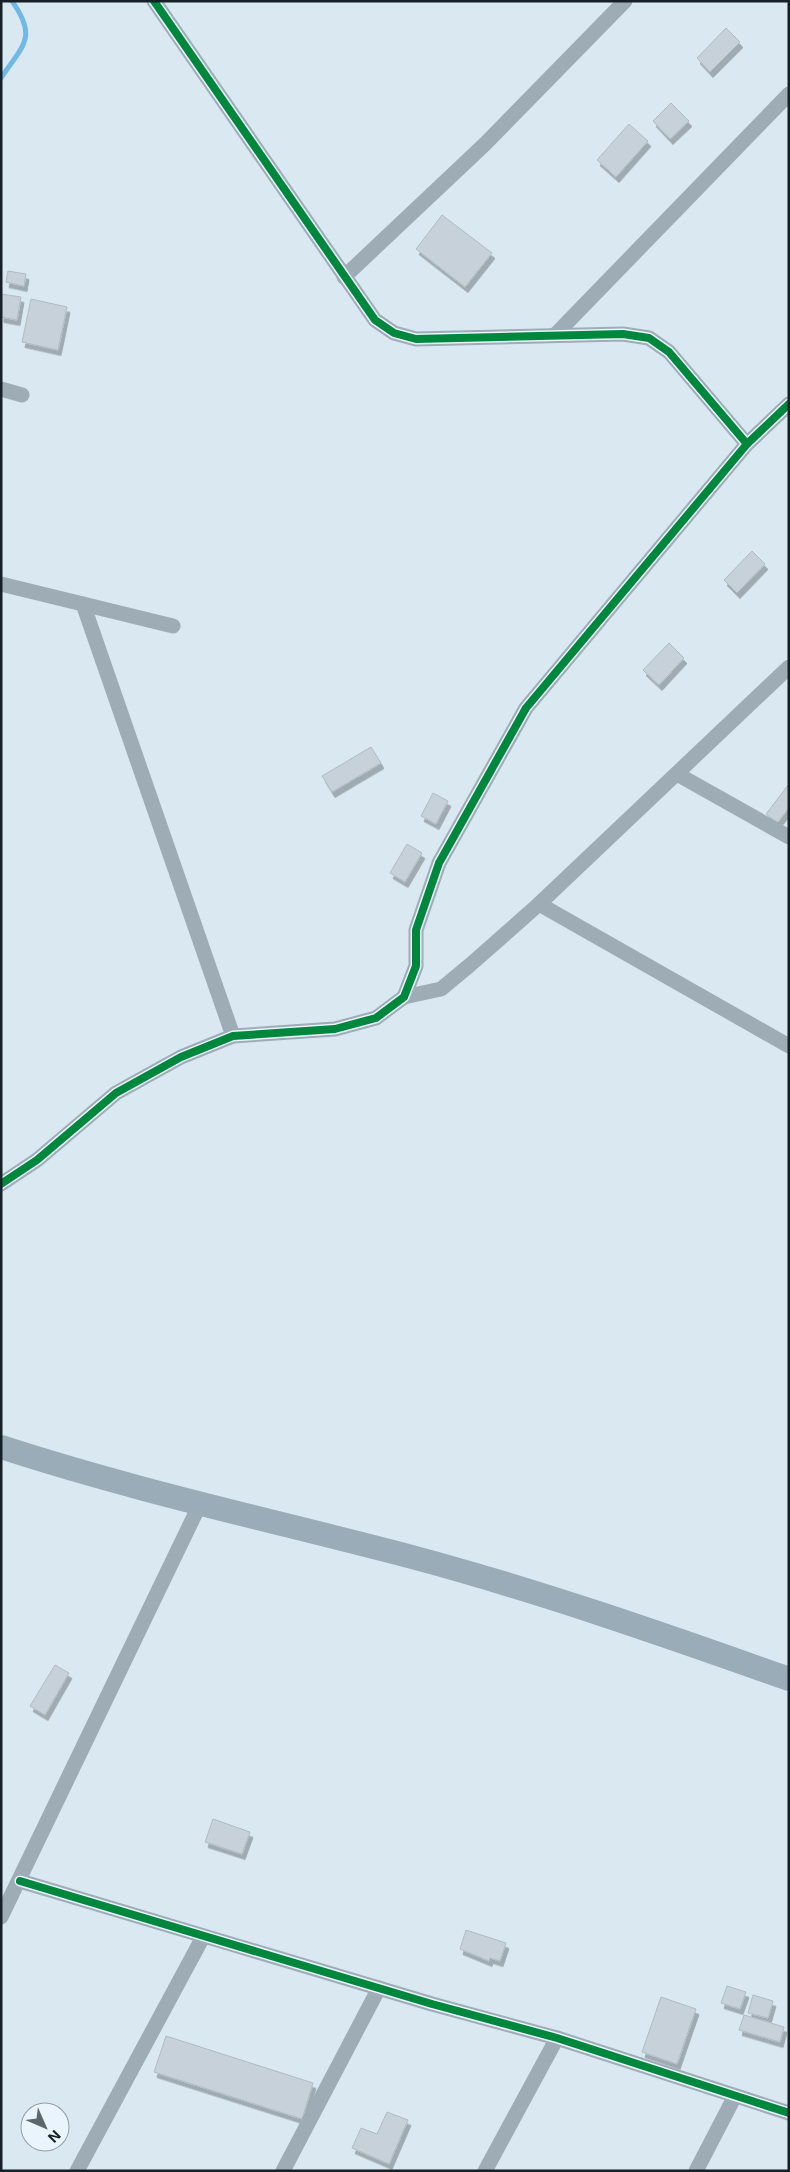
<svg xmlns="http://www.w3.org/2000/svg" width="790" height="2172" viewBox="0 0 790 2172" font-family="Inter,sans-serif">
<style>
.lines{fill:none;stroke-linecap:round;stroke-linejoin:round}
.stream{stroke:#70b9e6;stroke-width:5}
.building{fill:#c6d1d9;stroke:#b0bbc3;filter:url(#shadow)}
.minor{stroke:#9eacb5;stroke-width:15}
.primary{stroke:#9aacb7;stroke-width:24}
.cycleway-casing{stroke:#eaf4fc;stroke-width:11}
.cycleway{stroke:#00873e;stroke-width:8}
</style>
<defs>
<filter id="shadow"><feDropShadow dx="3" dy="5.5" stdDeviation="0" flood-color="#0004"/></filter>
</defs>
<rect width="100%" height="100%" fill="#dae8f2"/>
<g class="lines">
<path class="stream" d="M 1,78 C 23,45 38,38 12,1"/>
</g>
<g class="building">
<path d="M 726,28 L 740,42 L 710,72 L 697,58 Z"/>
<path d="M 671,103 L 689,121 L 670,139 L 653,121 Z"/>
<path d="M 629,124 L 648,141 L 616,177 L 597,160 Z"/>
<path d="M 442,215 L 492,253 L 465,287 L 416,249 Z"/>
<path d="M 8,271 L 26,274 L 24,286 L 6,282 Z"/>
<path d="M 1,294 L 21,297 L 17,320 L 1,317 Z"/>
<path d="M 31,299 L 67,307 L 58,350 L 22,342 Z"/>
<path d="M 752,551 L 765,564 L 737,593 L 724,580 Z"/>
<path d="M 669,643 L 684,658 L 659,685 L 643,670 Z"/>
<path d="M 371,747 L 381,763 L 332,792 L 322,776 Z"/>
<path d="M 789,784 L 789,808 L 777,823 L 766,814 Z"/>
<path d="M 433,793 L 448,801 L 436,824 L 421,816 Z"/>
<path d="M 407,844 L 422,853 L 405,882 L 390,873 Z"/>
<path d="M 55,1665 L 69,1673 L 45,1715 L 30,1706 Z"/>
<path d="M 213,1819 L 250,1832 L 242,1854 L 205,1842 Z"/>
<path d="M 466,1930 L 506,1943 L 500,1961 L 490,1958 L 489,1961 L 460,1949 Z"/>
<path d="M 727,1986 L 746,1992 L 740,2009 L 721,2003 Z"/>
<path d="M 753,1995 L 773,2001 L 768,2018 L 748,2013 Z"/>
<path d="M 661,1997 L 696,2009 L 677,2064 L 642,2052 Z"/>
<path d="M 744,2015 L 784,2027 L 780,2042 L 739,2030 Z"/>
<path d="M 166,2036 L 313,2083 L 302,2119 L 154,2072 Z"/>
<path d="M 387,2112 L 408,2120 L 389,2164 L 352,2148 L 361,2128 L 377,2134 Z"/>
</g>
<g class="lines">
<g class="minor">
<path d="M 154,1 L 375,320 L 394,333 L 416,339 L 623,334 L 649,338 L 669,352 L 747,444"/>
<path d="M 344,277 L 485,144 L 625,1"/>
<path d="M 556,334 L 789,94"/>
<path d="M 1,389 L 22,395"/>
<path d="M 1,584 L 173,626"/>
<path d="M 83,604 L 233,1036"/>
<path d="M 677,774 L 789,837"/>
<path d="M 539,904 L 789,1046"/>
<path d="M 404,997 L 441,989 L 470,965 L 539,904 L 789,667"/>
<path d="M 1,1184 L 37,1160 L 116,1093 L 181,1057 L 233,1036 L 335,1029 L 376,1018 L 404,997 L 416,966 L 416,930 L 439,863 L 526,708 L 747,444 L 789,404"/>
<path d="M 20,1881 L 432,2004 L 557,2038 L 789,2113"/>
<path d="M 1,1917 L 200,1504"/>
<path d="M 77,2171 L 203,1937"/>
<path d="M 283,2171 L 379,1988"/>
<path d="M 485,2171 L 557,2038"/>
<path d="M 696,2171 L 735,2096"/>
</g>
<path class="primary" d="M 1,1447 C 136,1491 275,1521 412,1557 C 539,1591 665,1635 789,1679"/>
<defs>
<g id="cycleway">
<path d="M 154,1 L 375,320 L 394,333 L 416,339 L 623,334 L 649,338 L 669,352 L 747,444"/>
<path d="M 1,1184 L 37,1160 L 116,1093 L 181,1057 L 233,1036 L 335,1029 L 376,1018 L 404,997 L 416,966 L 416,930 L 439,863 L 526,708 L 747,444 L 789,404"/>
<path d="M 20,1881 L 432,2004 L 557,2038 L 789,2113"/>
</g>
</defs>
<use href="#cycleway" class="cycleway-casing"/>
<use href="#cycleway" class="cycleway"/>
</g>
<rect width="790" height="2172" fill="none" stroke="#172027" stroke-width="5"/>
<g transform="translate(45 2127) rotate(135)"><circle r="24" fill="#eaf4fc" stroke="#969fa7"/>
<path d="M0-4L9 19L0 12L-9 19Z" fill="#5b666e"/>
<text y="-8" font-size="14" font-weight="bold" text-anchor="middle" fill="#172027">N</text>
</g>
</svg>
